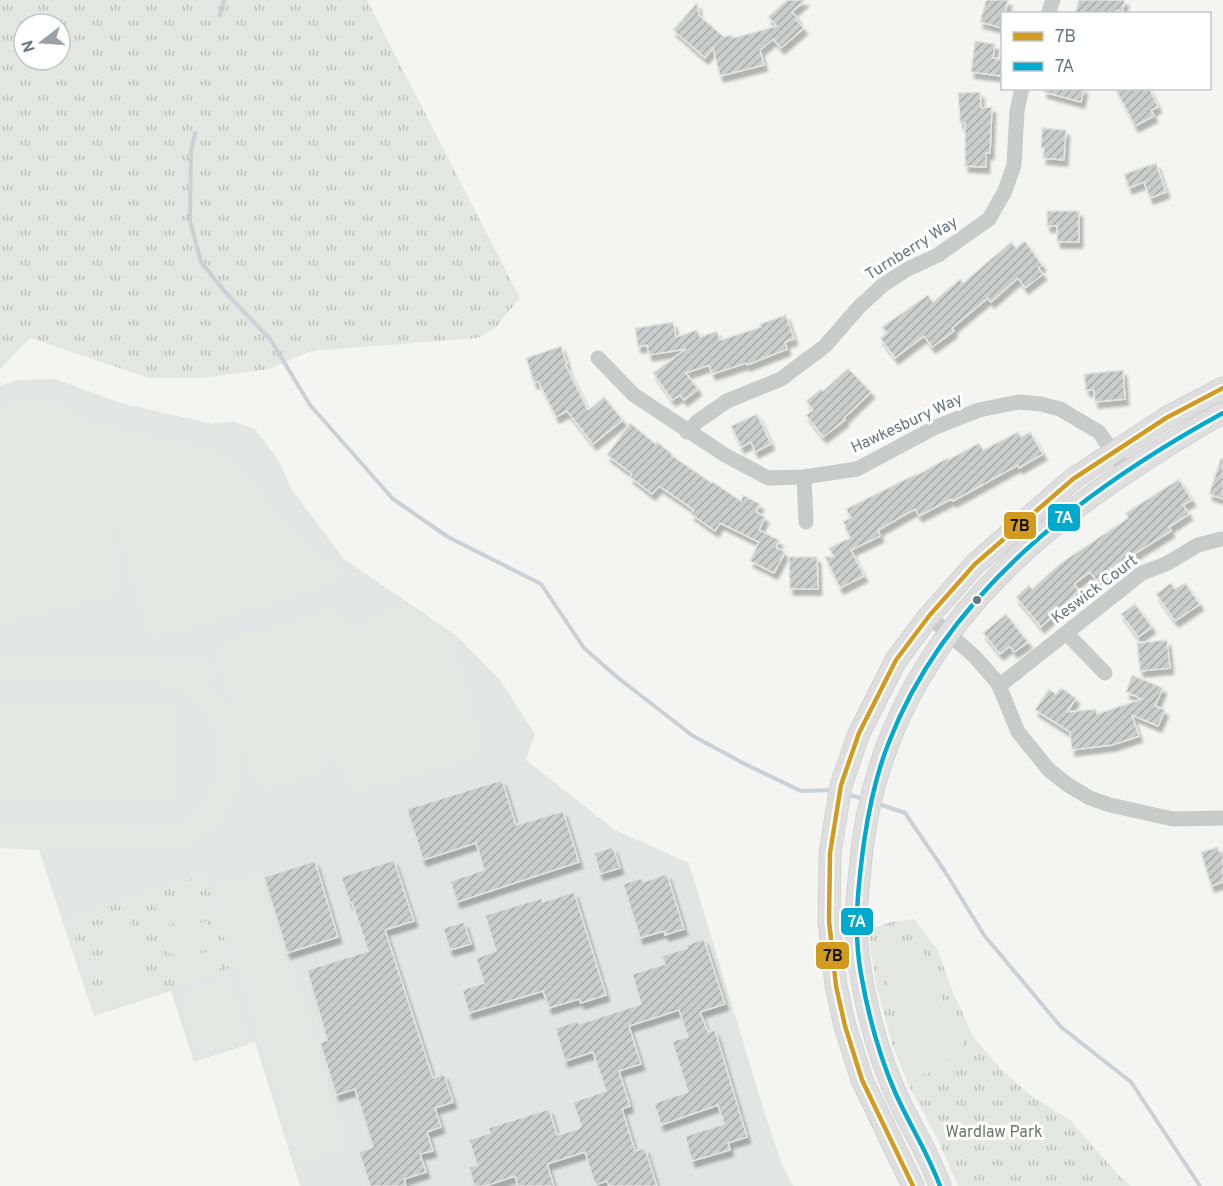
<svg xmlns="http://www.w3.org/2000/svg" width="1223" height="1186" viewBox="0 0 1223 1186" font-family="Overpass,sans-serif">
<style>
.built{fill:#e3e4e4}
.grass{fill:url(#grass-tufts);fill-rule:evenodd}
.pitch{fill:#e4e6e2}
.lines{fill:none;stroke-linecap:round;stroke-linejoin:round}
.stream{stroke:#cad0d3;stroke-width:4}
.building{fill:url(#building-hatch);stroke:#e4e4e2;stroke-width:1.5;filter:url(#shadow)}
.secondary-casing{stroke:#d1d2d2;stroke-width:23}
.minor{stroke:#c9caca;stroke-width:15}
.secondary{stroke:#dededf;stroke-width:21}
.bus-1-casing{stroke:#fff;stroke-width:9}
.bus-2-casing{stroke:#fff;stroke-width:9}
.bus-1{stroke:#d39a20;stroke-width:4.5}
.bus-2{stroke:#00a9ce;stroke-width:4.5}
.bus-dot{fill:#68747f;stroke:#fff;stroke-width:2}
.labels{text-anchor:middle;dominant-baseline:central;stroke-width:6;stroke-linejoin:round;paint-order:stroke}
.street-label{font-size:16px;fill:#68747f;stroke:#fff}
.park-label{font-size:16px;fill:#697766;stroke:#fff}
.line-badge{stroke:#fff;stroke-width:2}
.badge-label{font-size:16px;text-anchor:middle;font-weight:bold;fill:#fff}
.pale-badge-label{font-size:16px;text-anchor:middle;font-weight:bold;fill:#111}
</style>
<defs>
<pattern id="grass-tufts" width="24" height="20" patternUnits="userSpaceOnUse" patternTransform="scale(1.5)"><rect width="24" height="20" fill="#e4e6e2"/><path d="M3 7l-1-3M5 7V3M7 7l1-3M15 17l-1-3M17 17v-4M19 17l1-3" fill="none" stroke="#bdbfbc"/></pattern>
<pattern id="building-hatch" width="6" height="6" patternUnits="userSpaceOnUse" patternTransform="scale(1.5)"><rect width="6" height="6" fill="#cbcccc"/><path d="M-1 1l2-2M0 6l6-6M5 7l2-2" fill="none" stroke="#a9aaab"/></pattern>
<filter id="shadow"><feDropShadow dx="3.5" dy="6" stdDeviation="1.5" flood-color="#0004"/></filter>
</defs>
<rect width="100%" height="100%" fill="#f4f4f3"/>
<path class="built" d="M 55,379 L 121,403 L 212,424 L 232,421 L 255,429 L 279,461 L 292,490 L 344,559 L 457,636 L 500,680 L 535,734 L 526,760 L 615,830 L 689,863 L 765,1114 L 781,1162 L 793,1186 L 300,1186 L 255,1042 L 194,1062 L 171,991 L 94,1016 L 39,850 L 0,848 L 0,386 L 16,380 Z"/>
<g class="grass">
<path d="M 0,0 L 367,0 L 520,298 L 495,328 L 478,338 L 310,351 L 269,369 L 201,378 L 149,378 L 30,338 L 0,369 ZM 24,24 L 60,24 L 60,60 L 24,60 Z"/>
<path d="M 204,875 L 233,967 L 99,1010 L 69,918 Z"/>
<path d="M 914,919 L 937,949 L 955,997 L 974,1038 L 1003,1071 L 1029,1094 L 1071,1121 L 1119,1176 L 1131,1186 L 958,1186 L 938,1140 L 910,1088 L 893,1047 L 876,985 L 868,930 L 891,922 Z"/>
</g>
<g class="pitch">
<path d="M 29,403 L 59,405 L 76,414 L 91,426 L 120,430 L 212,451 L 234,461 L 246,474 L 278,519 L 317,556 L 341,571 L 330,584 L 156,636 L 147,629 L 93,438 L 122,583 L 116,593 L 0,623 L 0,408 Z"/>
<path d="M 406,604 L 448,634 L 480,736 L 472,757 L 357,790 L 345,778 L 336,749 L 321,770 L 264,788 L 256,784 L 217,653 L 226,642 L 287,625 L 332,609 L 356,630 L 357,634 C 370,620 389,612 406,604 Z"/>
<path d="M 0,657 L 213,662 L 210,682 L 206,683 C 213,691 222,699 227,708 C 252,751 242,813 196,839 C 182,846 166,847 151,849 L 0,843 L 0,824 L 150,829 L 178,825 L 193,817 L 210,798 L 220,773 L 221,754 L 217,732 L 210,717 L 199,704 L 184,691 L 151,680 L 0,676 Z"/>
<path d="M 0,704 L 177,708 L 175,801 L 0,797 Z"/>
<path d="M 261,873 L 270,901 L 222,916 L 214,887 Z"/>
<path d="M 199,893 L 205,913 L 161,927 L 155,907 Z"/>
<path d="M 271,903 L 280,932 L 233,947 L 224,918 Z"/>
<path d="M 128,916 L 134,936 L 90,950 L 84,930 Z"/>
<path d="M 207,921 L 214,941 L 170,955 L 163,935 Z"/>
<path d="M 281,933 L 289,962 L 242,976 L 233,948 Z"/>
<path d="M 911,940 L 918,941 C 929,959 932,979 941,997 C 948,1012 961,1027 964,1043 L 955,1054 L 929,1073 L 918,1076 L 911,1073 L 904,1067 L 900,1056 L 895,1036 L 898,1010 L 877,959 C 882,945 897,944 911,940 Z"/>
<path d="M 137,944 L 143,963 L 99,977 L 93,958 Z"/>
<path d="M 216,949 L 222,968 L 178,982 L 171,963 Z"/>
<path d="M 290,964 L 299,993 L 251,1007 L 243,979 Z"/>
<path d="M 145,970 L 151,990 L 107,1004 L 101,984 Z"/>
<path d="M 228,979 L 237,1008 L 190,1023 L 181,994 Z"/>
<path d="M 300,995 L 309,1023 L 261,1038 L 253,1009 Z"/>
<path d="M 238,1010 L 247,1039 L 199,1053 L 191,1025 Z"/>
<path d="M 309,1025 L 318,1053 L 271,1068 L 262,1040 Z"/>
<path d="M 318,1055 L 327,1084 L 280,1098 L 271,1070 Z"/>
<path d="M 327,1086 L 336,1114 L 289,1129 L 280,1100 Z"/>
<path d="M 337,1116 L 346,1145 L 299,1160 L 290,1131 Z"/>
</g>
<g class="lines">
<g class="stream">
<path d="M 220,15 L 224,0"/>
<path d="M 195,133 L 191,151 L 190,221 L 201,262 L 225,292 L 270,339 L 310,405 L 393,499 L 448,537 L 541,584 L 584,648 L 617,677 L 693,736 L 745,764 L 801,791 L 835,790"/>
<path d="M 847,794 L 863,799"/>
<path d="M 876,803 L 905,813 L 944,870 L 984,935 L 1061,1027 L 1131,1082 L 1200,1186"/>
</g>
</g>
<g class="building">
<path d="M 787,0 L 805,0 L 792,12 L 798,18 L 796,20 L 804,28 L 781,48 L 773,39 L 760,50 L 764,65 L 720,76 L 713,48 L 705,58 L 673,30 L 697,3 L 699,15 L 724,37 L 732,35 L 733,38 L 777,26 L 768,17 Z"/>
<path d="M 986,0 L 1008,0 L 1005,14 L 1002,14 L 1002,28 L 980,22 Z"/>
<path d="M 1079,0 L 1125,0 L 1122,12 L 1116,10 L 1115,14 L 1075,14 Z"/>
<path d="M 975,41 L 995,44 L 993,58 L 1002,59 L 1001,76 L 971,72 Z"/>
<path d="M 1044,88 L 1084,88 L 1081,102 L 1044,92 Z"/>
<path d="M 1115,88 L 1149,88 L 1158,107 L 1151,110 L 1154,116 L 1135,126 Z"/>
<path d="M 980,92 L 981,108 L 992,107 L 990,153 L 986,153 L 986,167 L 965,166 L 965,123 L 960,123 L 958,93 Z"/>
<path d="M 1042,128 L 1066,130 L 1064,160 L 1043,158 L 1044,148 L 1041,148 Z"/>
<path d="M 1156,163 L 1166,192 L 1150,198 L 1144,182 L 1129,188 L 1124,174 Z"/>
<path d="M 1047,211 L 1079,211 L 1079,242 L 1057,242 L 1057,226 L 1047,226 Z"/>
<path d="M 1025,241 L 1042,265 L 1038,268 L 1043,274 L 1025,288 L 1018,278 L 991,302 L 988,298 L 952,328 L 954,331 L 932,347 L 924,336 L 895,358 L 880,338 L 887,333 L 882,327 L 928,295 L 933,302 L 960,279 L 963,283 L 1011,242 L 1016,248 Z"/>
<path d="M 786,315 L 794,339 L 785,342 L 787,349 L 747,365 L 746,363 L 712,374 L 709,365 L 686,373 L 698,389 L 684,400 L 680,395 L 672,400 L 653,373 L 686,349 L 649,355 L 647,345 L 638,347 L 635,328 L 673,322 L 676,337 L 697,330 L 700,337 L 717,331 L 720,340 L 761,327 L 760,324 Z"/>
<path d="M 561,346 L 567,364 L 565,364 L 588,410 L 604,397 L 623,420 L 593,444 L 567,411 L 556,417 L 538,381 L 534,383 L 526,358 Z"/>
<path d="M 848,368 L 871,392 L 844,418 L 845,420 L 823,437 L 806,415 L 813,410 L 806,401 L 821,389 L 823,391 Z"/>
<path d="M 1123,370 L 1125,399 L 1095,402 L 1094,390 L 1086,390 L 1084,374 Z"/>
<path d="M 757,414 L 771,444 L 755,452 L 751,442 L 741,447 L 731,426 Z"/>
<path d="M 630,423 L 656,444 L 657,442 L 672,454 L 671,455 L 712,483 L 713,482 L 741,501 L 743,495 L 760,504 L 756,512 L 765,517 L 759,530 L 779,540 L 776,547 L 785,552 L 774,573 L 750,561 L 759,542 L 720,523 L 715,531 L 691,514 L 694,510 L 659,486 L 652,494 L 630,477 L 632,474 L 607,455 Z"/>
<path d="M 1018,432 L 1021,437 L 1030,432 L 1043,454 L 1019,468 L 1018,465 L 953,501 L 951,499 L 919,516 L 915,509 L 878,530 L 880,536 L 851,550 L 864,576 L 840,588 L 825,557 L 834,557 L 829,548 L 850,538 L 843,521 L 851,518 L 846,509 L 916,474 L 917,475 L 947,458 L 948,460 L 979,443 L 983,450 Z"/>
<path d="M 1221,458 L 1223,458 L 1223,499 L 1209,494 Z"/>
<path d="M 1179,479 L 1192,500 L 1183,505 L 1189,514 L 1169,527 L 1171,531 L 1110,569 L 1096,580 L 1090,572 L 1074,584 L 1079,591 L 1041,627 L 1016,597 L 1029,585 L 1032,589 L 1061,563 L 1128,518 L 1126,513 Z"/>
<path d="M 789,557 L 817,557 L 818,589 L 790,589 Z"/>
<path d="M 1171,583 L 1175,589 L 1185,583 L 1200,604 L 1175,621 L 1156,594 Z"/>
<path d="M 1135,604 L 1152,627 L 1138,637 L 1121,614 Z"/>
<path d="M 1006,614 L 1028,642 L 1014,652 L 1010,646 L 1000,654 L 983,633 Z"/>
<path d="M 1167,640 L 1170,668 L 1140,671 L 1137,643 Z"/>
<path d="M 1132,675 L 1163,688 L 1155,706 L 1165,710 L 1158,726 L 1132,715 L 1139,736 L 1112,745 L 1072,750 L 1070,732 L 1035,710 L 1049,689 L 1056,694 L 1061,688 L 1076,698 L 1067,712 L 1096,709 L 1097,714 L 1142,699 L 1126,692 Z"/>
<path d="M 502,780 L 516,825 L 563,811 L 579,862 L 457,902 L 450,881 L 484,870 L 476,843 L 423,860 L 407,809 Z"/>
<path d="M 613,847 L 620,868 L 600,874 L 594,853 Z"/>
<path d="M 1218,847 L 1219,852 L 1223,851 L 1223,882 L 1211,886 L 1201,852 Z"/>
<path d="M 394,860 L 414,921 L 385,930 L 433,1078 L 444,1074 L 453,1102 L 435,1108 L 441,1127 L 427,1132 L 433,1151 L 420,1154 L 426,1172 L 404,1179 L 406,1186 L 370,1186 L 359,1152 L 373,1147 L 355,1089 L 336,1095 L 320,1043 L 327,1040 L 307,970 L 368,951 L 352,902 L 350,903 L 341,877 Z"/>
<path d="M 315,861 L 338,937 L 287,953 L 264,877 Z"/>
<path d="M 667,874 L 684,929 L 665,935 L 664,931 L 640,938 L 623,884 L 641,878 L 643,882 Z"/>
<path d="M 574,892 L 606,995 L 581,1003 L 579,999 L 549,1008 L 543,991 L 469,1013 L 462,990 L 484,983 L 476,958 L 496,951 L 485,915 L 542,898 L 543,902 Z"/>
<path d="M 464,922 L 471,944 L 450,950 L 443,928 Z"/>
<path d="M 704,939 L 725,1004 L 700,1012 L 708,1032 L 715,1030 L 747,1137 L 728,1143 L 730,1150 L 692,1161 L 685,1136 L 724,1124 L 718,1105 L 661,1125 L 654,1103 L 688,1092 L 672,1041 L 688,1037 L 679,1010 L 629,1026 L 641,1064 L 619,1071 L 630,1106 L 622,1109 L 635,1151 L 645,1148 L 657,1186 L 609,1186 L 607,1181 L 595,1185 L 585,1152 L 547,1164 L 554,1186 L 518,1186 L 515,1176 L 485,1186 L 474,1186 L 469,1167 L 477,1165 L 469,1140 L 490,1133 L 488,1128 L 549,1109 L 557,1135 L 578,1129 L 577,1128 L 581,1126 L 573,1102 L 606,1091 L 593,1052 L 565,1061 L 555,1028 L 578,1021 L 579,1024 L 641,1004 L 632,974 L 665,964 L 662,956 L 687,948 L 686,945 Z"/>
</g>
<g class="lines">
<defs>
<g id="secondary">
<path d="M 913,1186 L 862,1080 L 845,1026 L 836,986 L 829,921 L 830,853 L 841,785 L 859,733 L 896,660 L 929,616 L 975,564 L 1073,479 L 1166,418 L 1223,388"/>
<path d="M 940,1186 C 931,1159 916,1135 903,1109 C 880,1063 865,1007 858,955 C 854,927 857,898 860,870 C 874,685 991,558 1142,462 C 1168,445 1195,428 1223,413"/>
</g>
</defs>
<use href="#secondary" class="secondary-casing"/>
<g class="minor">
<path d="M 1048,14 L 1053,0"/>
<path d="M 598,358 L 634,395 L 725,455 L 768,478 L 804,477 L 857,469 L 936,427 L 979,410 L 1018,402 L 1041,404 L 1060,409 L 1099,432 L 1126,471"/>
<path d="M 687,432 L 698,421 L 727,401 L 781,379 L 825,346 L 859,307 L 883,285 L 906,270 L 938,255 L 989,219 L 1005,191 L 1014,165 L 1017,111 L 1022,88"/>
<path d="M 804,477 L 806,522"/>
<path d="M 929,616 L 975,657 L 998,683 L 1018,732 L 1049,770 L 1068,785 L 1090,798 L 1110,805 L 1173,819 L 1223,818"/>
<path d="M 1067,634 L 1105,673"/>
<path d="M 999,686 L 1142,573 L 1166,564 L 1198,545 L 1221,539"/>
</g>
<use href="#secondary" class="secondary"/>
<defs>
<path id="bus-1" d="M 913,1186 L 862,1080 L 845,1026 L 836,986 L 829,921 L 830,853 L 841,785 L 859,733 L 896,660 L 929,616 L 975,564 L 1073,479 L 1166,418 L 1223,388"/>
<path id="bus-2" d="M 940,1186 C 928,1153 909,1124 895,1092 C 879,1055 868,1014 861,974 C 853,930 858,887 864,842 C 869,808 876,774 889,742 C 947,592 1086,488 1223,413"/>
</defs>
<use href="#bus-1" class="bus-1-casing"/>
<use href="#bus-2" class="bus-2-casing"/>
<use href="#bus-1" class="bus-1"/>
<use href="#bus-2" class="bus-2"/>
</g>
<circle class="bus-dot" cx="977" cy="600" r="5"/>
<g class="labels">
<g class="street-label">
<text transform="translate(912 249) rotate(-32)">Turnberry Way</text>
<text transform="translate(907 424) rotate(-25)">Hawkesbury Way</text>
<text transform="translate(1095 590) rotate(-37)">Keswick Court</text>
</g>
<g class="park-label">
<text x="994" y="1133">Wardlaw Park</text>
</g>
</g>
<g class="line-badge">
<rect x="1047" y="503" width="34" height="29" rx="6" fill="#00a9ce"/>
<rect x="1003" y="511" width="34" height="29" rx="6" fill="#d39a20"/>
<rect x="840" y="907" width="34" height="29" rx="6" fill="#00a9ce"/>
<rect x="815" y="941" width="35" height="29" rx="6" fill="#d39a20"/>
</g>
<g class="badge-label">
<text x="1064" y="523">7A</text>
<text x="857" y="927">7A</text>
</g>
<g class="pale-badge-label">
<text x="1020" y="531">7B</text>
<text x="833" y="961">7B</text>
</g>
<rect x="1001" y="12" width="210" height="78" fill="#ffffff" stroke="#c3c7cc" stroke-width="1.5"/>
<rect x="1013" y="32" width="30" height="9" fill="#d39a20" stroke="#c3c7cc" stroke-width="1.5"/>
<text x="1055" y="42" font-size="18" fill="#68747f">7B</text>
<rect x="1013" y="62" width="30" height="9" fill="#00a9ce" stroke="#c3c7cc" stroke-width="1.5"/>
<text x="1055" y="72" font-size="18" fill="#68747f">7A</text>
<g transform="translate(42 42) rotate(253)"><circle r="28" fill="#ffffff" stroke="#c3c7cc" stroke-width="1.5"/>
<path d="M0-4.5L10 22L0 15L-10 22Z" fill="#99a1a8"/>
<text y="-9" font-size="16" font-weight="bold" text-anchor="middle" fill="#68747f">N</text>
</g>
</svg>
